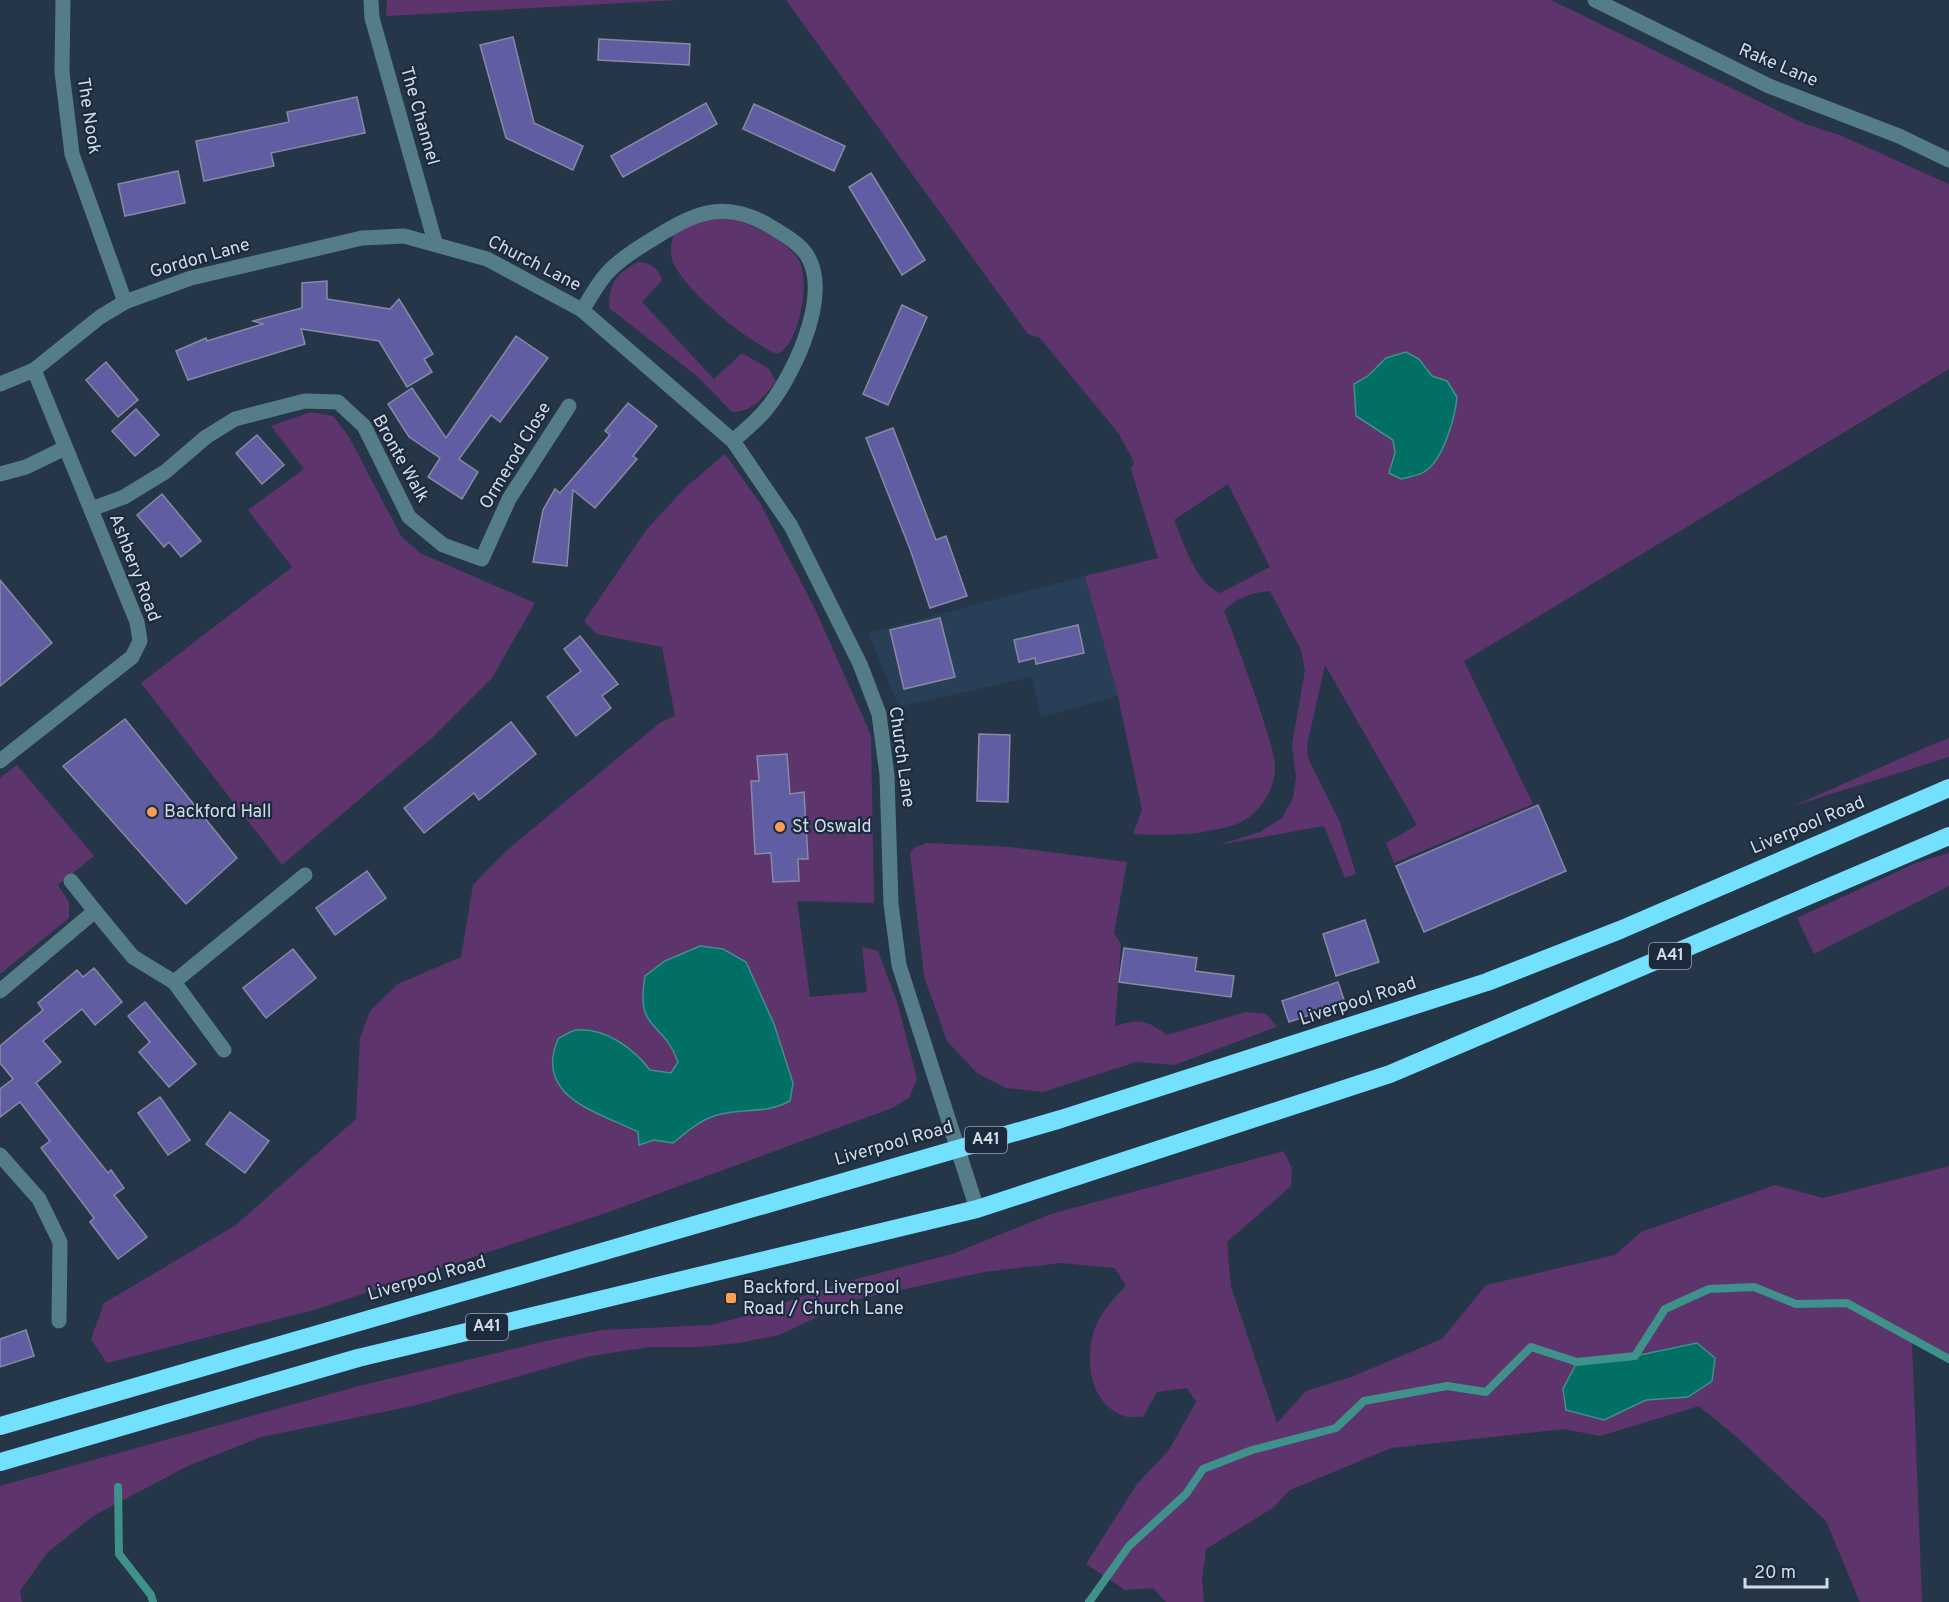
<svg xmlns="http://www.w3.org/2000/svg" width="1949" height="1602" viewBox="0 0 1949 1602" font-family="Overpass,sans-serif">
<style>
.built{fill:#293f57}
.green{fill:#5e346d;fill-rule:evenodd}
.water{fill:#026f65;stroke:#40908c;stroke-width:1.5}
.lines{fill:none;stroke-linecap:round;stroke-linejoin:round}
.stream{stroke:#40908c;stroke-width:8}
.building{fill:#605da2;stroke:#8889a3;stroke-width:1.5}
.minor{stroke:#547d88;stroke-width:15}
.highway{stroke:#73e0fd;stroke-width:18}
.poi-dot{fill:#fb9e52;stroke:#1b2b3d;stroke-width:2}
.labels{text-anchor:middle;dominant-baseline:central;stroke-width:4.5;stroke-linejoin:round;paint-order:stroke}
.shield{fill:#1b2b3d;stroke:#9aa7b4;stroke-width:1.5}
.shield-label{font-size:16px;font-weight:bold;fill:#d1dce7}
.street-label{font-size:18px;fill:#d1dce7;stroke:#1b2b3d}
.poi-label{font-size:18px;fill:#d1dce7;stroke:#1b2b3d;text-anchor:start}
</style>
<rect width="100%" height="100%" fill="#253648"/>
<path class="built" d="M 1085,576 L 1118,696 L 1041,717 L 1032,677 L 899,707 L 868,633 Z"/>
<g class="green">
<path d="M 387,0 L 678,0 L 386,16 Z"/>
<path d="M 786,0 L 1551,0 L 1805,124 L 1842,136 L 1949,184 L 1949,369 L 1464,661 L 1533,804 L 1394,863 L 1386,843 L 1417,825 L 1325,665 L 1307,745 L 1308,758 L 1340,823 L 1356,874 L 1345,878 L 1324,826 L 1218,845 L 1260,832 L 1282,818 L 1293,798 L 1296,777 L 1292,745 L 1305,670 L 1301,650 L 1270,591 C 1251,593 1237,597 1224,611 C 1238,647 1251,682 1263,719 C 1267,734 1275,753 1275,769 C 1274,792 1257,818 1234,825 C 1202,835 1166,836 1133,834 L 1142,810 L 1118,696 L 1085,576 L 1158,558 L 1131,469 L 1134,462 L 1119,434 L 1040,338 L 1028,334 ZM 1419,359 L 1432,376 L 1447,381 L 1395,453 L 1393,440 L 1354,384 ZM 1228,484 L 1270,567 L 1220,593 C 1195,583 1184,543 1174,520 Z"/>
<path d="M 725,217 C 749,223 781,237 797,257 C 812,277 800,345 777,354 C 747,341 692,296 676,268 C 669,257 670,243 675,232 L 700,222 Z"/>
<path d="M 638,262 C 650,263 659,268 662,280 L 642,302 L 714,379 L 742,353 L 768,368 L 776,381 C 764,397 753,412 732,412 L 697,376 L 609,308 C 610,281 615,275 638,262 Z"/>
<path d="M 311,412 L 333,416 L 349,437 L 401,536 L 420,553 L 535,603 L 492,678 L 433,737 L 282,865 L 141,683 L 292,567 L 248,510 L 304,469 L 271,426 Z"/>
<path d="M 725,454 L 760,503 L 815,609 L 871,735 L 874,903 L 797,901 L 810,997 L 867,992 L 862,947 L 878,951 L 898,1005 L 917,1079 L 909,1098 L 892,1108 L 603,1214 L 314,1310 L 107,1363 L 91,1339 L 104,1303 L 236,1225 L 356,1119 L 360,1038 L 370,1011 L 398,984 L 461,957 L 473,885 L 505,852 L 661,722 L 675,716 L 662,647 L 597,634 L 584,621 L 647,529 L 686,487 Z"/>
<path d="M 1949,738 L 1949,757 L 1793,806 L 1929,746 Z"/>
<path d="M 17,765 L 94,856 L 58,885 L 69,902 L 69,918 L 0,974 L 0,778 Z"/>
<path d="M 927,843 L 1011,847 L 1127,862 L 1114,933 L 1121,944 L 1115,1026 C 1140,1019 1145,1019 1167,1035 L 1246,1012 L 1266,1014 L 1277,1027 L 1174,1065 L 1136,1062 L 1043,1092 L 1006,1088 L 977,1073 L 947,1041 L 924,976 L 910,853 L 914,848 Z"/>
<path d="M 1949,853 L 1949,886 L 1814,954 L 1797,918 L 1916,863 Z"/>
<path d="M 1284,1151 L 1292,1169 L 1291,1186 L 1227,1242 L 1231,1287 L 1277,1423 L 1306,1391 L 1351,1377 L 1442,1339 L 1486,1285 L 1615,1255 L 1641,1232 L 1775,1185 L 1823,1198 L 1949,1166 L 1949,1359 L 1912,1341 L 1922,1602 L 1860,1602 L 1826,1521 L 1738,1438 L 1699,1406 L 1600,1436 L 1564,1429 L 1391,1448 L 1290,1490 L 1273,1508 L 1206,1549 L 1202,1580 L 1204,1602 L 1166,1602 L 1153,1588 L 1125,1590 L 1086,1564 L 1137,1484 L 1169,1450 L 1196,1402 L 1187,1388 L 1157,1392 L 1143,1417 C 1137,1416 1129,1418 1124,1416 C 1089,1404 1084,1358 1095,1328 C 1101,1312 1114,1298 1126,1286 L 1115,1268 L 1060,1263 L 984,1272 L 854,1300 L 779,1335 L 738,1343 L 699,1347 L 650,1347 L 591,1356 L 413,1406 L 261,1437 L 188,1466 L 93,1516 L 47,1553 L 20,1591 L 22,1602 L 0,1602 L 0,1486 L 359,1386 L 546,1341 L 602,1330 L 711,1325 L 745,1316 L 841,1283 L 952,1254 L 1051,1214 ZM 1697,1343 L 1715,1358 L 1712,1381 L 1689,1397 L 1646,1400 L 1604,1420 L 1635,1356 Z"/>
</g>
<g class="water">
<path d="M 1406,352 L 1419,359 L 1432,376 L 1447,381 L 1457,397 C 1455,418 1443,461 1424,472 C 1418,476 1407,477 1401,479 L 1389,473 L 1395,453 L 1393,440 L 1356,416 L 1354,384 L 1368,376 L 1386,358 Z"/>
<path d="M 700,946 L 723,949 L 746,962 L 774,1024 L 793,1083 L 790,1101 C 766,1114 742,1108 717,1115 C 700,1120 686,1132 673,1143 L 654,1140 L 639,1145 L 638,1132 C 599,1112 533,1098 558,1039 C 563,1036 570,1031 576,1030 C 605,1027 634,1049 650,1070 L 671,1073 L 678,1062 C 663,1019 635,1033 645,976 L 665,961 Z"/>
<path d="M 1697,1343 L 1715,1358 L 1712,1381 L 1688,1397 L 1646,1400 L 1604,1420 L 1566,1410 L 1563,1389 L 1577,1362 L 1635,1356 Z"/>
</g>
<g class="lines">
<g class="stream">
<path d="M 118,1487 L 119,1554 L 151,1595 L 153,1602"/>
<path d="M 1089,1602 L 1129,1546 L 1186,1494 L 1203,1469 L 1252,1450 L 1336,1428 L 1364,1401 L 1447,1386 L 1486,1392 L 1531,1347 L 1577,1362 L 1635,1356 L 1665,1309 L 1709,1289 L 1754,1287 L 1796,1304 L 1847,1303 L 1949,1359"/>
</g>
</g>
<g class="building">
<path d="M 513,37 L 534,123 L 583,146 L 573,170 L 506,138 L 480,45 Z"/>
<path d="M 599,39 L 690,44 L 689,65 L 598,60 Z"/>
<path d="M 357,97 L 365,133 L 271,153 L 274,166 L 204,181 L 196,141 L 289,122 L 287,112 Z"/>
<path d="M 706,103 L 717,124 L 623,177 L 611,156 Z"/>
<path d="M 754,104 L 845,146 L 834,171 L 743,129 Z"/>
<path d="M 178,171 L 185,203 L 125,216 L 118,184 Z"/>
<path d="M 871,173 L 925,260 L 902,275 L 849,187 Z"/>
<path d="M 327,281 L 327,299 L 390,309 L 399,299 L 433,354 L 424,359 L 432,372 L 407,387 L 379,341 L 301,329 L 305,344 L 188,380 L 176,351 L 206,338 L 207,341 L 263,324 L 253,321 L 302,308 L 302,283 Z"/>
<path d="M 902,305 L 927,317 L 888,405 L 863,394 Z"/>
<path d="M 516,336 L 548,358 L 500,422 L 491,415 L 459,459 L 478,472 L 462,499 L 428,477 L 440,458 L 409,437 L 388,404 L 412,388 L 446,438 Z"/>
<path d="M 106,362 L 138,400 L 118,417 L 86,380 Z"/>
<path d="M 628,403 L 657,426 L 633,456 L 637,459 L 595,508 L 573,490 L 567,566 L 533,562 L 543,510 L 555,489 L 560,493 L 610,435 L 605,431 Z"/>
<path d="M 136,409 L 159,435 L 135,456 L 112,431 Z"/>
<path d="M 893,428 L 936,540 L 946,536 L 967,596 L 930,608 L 910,549 L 866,438 Z"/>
<path d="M 257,435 L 284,465 L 262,484 L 236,453 Z"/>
<path d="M 162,494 L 201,541 L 181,557 L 169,542 L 164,547 L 137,515 Z"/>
<path d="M 0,580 L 52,643 L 0,686 Z"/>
<path d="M 940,618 L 955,677 L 904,689 L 890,630 Z"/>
<path d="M 1078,625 L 1084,653 L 1036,664 L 1035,658 L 1019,662 L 1014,640 Z"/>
<path d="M 580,636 L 618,684 L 602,696 L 611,708 L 576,736 L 547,697 L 581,671 L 564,649 Z"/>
<path d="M 125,719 L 237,858 L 186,904 L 63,766 Z"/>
<path d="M 511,722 L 536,754 L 479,800 L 474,793 L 424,833 L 404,808 Z"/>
<path d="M 979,734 L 1010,735 L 1008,802 L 977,801 Z"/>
<path d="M 787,754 L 790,794 L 804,792 L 808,859 L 798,859 L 799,881 L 773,882 L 771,853 L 755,854 L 751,781 L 759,781 L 757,756 Z"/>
<path d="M 1538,805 L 1566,871 L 1424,932 L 1396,866 Z"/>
<path d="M 367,871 L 386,898 L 335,935 L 316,908 Z"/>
<path d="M 1365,920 L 1379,962 L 1336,976 L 1323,934 Z"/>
<path d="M 1124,948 L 1197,958 L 1195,971 L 1234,976 L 1231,997 L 1119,982 Z"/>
<path d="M 293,949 L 316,978 L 266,1018 L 243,988 Z"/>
<path d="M 94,968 L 122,1002 L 95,1025 L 82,1009 L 43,1041 L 61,1062 L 36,1083 L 108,1173 L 111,1170 L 124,1188 L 114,1195 L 147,1237 L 118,1259 L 90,1222 L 94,1218 L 41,1148 L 50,1141 L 20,1102 L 0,1117 L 0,1089 L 13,1079 L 0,1063 L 0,1046 L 43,1010 L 38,1003 L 77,970 L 83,977 Z"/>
<path d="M 1338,982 L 1345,1003 L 1289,1022 L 1282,1001 Z"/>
<path d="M 145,1002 L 196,1064 L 169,1087 L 139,1052 L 150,1042 L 128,1016 Z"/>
<path d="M 160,1097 L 190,1140 L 168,1155 L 138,1113 Z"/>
<path d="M 230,1112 L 269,1141 L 245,1173 L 206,1144 Z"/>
<path d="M 26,1330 L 34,1356 L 0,1367 L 0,1339 Z"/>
</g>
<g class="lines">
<g class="minor">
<path d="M 63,0 L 62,72 L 72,154 L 125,302"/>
<path d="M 371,0 L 372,18 L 435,242"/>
<path d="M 1595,0 L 1769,86 L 1899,136 L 1949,160"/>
<path d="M 582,310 C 591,297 599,280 611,269 C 623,257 641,246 656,237 C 698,211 727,199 773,228 C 786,236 804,246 810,261 C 829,303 791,381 763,413 C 754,423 743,432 733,441"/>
<path d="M 0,384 L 34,370 L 100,317 L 125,302 L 191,278 L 362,238 L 404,236 L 487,259 L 582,310 L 733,441 L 791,526 L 860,664 L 879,714 L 887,775 L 891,904 L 899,965 L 977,1209"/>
<path d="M 0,474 L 26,467 L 65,448"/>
<path d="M 91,509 L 124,497 L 165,472 L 206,437 L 235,419 L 305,401 L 338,402 L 364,426 L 409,517 L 443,545 L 482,559 L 509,499 L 569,406"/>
<path d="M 0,761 L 132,657 L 140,641 L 137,622 L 34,370"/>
<path d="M 71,881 L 95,911"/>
<path d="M 174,982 L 305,875"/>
<path d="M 0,991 L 95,911 L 133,957 L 174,982 L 224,1050"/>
<path d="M 0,1155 L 39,1199 L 60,1242 L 59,1321"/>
</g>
<g class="highway">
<path d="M 0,1426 L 1061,1119 L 1487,982 L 1620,930 L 1949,788"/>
<path d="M 0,1462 L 358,1358 L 977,1209 L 1390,1074 L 1949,836"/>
</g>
</g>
<g class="poi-dot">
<circle cx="152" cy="812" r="6"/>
<circle cx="780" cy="827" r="6"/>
<rect x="725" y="1292" width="12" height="12" rx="3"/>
</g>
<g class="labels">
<g class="shield">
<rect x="1649" y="943" width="42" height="26" rx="4.5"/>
<rect x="965" y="1127" width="42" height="26" rx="4.5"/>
<rect x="466" y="1314" width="42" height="26" rx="4.5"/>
</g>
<g class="shield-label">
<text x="1670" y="956">A41</text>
<text x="986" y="1140">A41</text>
<text x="487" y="1327">A41</text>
</g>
<g class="street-label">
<text transform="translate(1778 66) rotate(23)">Rake Lane</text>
<text transform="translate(88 116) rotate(81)">The Nook</text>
<text transform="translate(419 116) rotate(74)">The Channel</text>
<text transform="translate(200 259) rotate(-16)">Gordon Lane</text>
<text transform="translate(534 264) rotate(27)">Church Lane</text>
<text transform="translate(516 456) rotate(-59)">Ormerod Close</text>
<text transform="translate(400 459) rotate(61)">Bronte Walk</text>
<text transform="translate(134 568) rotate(69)">Ashbery Road</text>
<text transform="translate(901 757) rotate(82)">Church Lane</text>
<text transform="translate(1808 826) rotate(-23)">Liverpool Road</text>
<text transform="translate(1358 1002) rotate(-18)">Liverpool Road</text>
<text transform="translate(894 1144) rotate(-16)">Liverpool Road</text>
<text transform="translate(427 1279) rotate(-16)">Liverpool Road</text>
</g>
<g class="poi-label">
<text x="164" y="812">Backford Hall</text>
<text x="792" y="827">St Oswald</text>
<text x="743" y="1288">Backford, Liverpool<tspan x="743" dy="21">Road / Church Lane</tspan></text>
</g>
</g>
<path d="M1745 1578v9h82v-9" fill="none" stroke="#d1dce7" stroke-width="3"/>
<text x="1754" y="1578" font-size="18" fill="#d1dce7" stroke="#1b2b3d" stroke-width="4.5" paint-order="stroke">20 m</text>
</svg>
